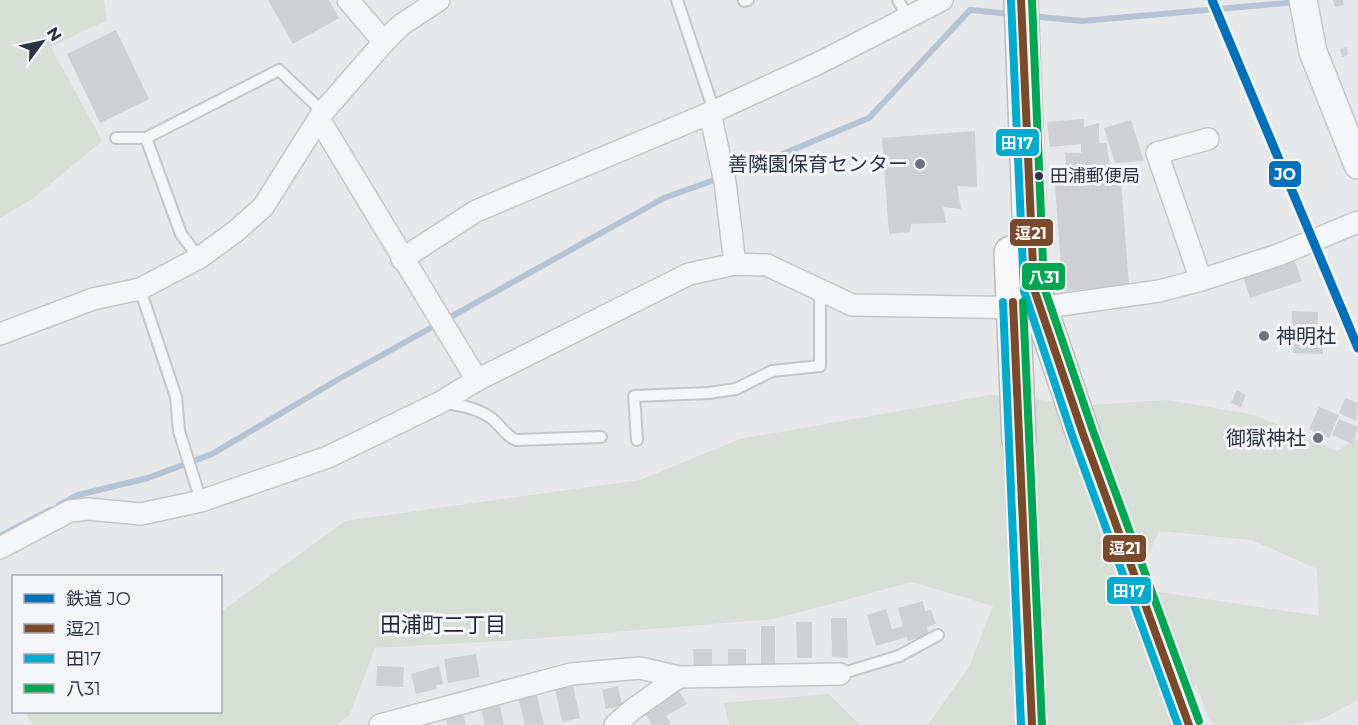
<svg xmlns="http://www.w3.org/2000/svg" width="1358" height="725" viewBox="0 0 1358 725" font-family="Montserrat,'Noto Sans JP',sans-serif">
<style>
.green{fill:#d6ded6;fill-rule:evenodd}
.lines{fill:none;stroke-linecap:round;stroke-linejoin:round}
.stream{stroke:#b4c4d5;stroke-width:6}
.building{fill:#ced0d3}
.trunk-tunnel{stroke:#c1c4c9;stroke-width:33;stroke-dasharray:33 16;stroke-linecap:butt}
.service-casing{stroke:#c4c6c8;stroke-width:14}
.minor-casing{stroke:#c4c6c8;stroke-width:24}
.tertiary-casing{stroke:#c4c6c8;stroke-width:30}
.trunk-casing{stroke:#b8bbbf;stroke-width:36}
.service{stroke:#f5f6f7;stroke-width:10}
.minor{stroke:#f5f6f7;stroke-width:21}
.tertiary{stroke:#f5f6f7;stroke-width:27}
.trunk{stroke:#f8f8f8;stroke-width:33}
.bus-1-casing{stroke:#f4f6f9;stroke-width:12}
.bus-2-casing{stroke:#f4f6f9;stroke-width:12}
.bus-3-casing{stroke:#f4f6f9;stroke-width:12}
.bus-1{stroke:#7a4b2a;stroke-width:8}
.bus-2{stroke:#00a9ce;stroke-width:8}
.bus-3{stroke:#00a651;stroke-width:8}
.rail-1-casing{stroke:#f4f6f9;stroke-width:14}
.rail-1{stroke:#0070b9;stroke-width:9}
.poi-dot{fill:#6c737f;stroke:#f4f6f9;stroke-width:2}
.bus-dot{fill:#2b3445;stroke:#f4f6f9;stroke-width:2}
.labels{text-anchor:middle;dominant-baseline:central;stroke-width:6;stroke-linejoin:round;paint-order:stroke}
.bus-label{font-size:18px;fill:#2b3445;stroke:#f4f6f9;text-anchor:start}
.poi-label{font-size:20px;fill:#2b3445;stroke:#f4f6f9;text-anchor:end}
.neighbourhood-label{font-size:21px;fill:#1d2536;stroke:#f4f6f9}
.line-badge{stroke:#f4f6f9;stroke-width:2}
.badge-label{font-size:16px;text-anchor:middle;font-weight:bold;fill:#fff}
</style>
<rect width="100%" height="100%" fill="#e6e8ea"/>
<g class="green">
<path d="M 0,0 L 104,0 L 107,20 L 51,47 L 102,141 L 32,199 L 0,218 Z"/>
<path d="M 990,395 L 1090,405 L 1167,400 L 1255,415 L 1337,451 L 1358,438 L 1358,700 L 1322,719 L 1288,725 L 1214,725 L 1208,718 L 1196,683 L 1174,725 L 928,725 L 970,665 L 993,606 L 912,582 L 774,619 L 517,640 L 375,648 L 350,714 L 336,725 L 32,725 L 26,712 L 220,712 L 221,612 L 345,521 L 640,480 L 740,439 ZM 1159,531 L 1252,540 L 1317,569 L 1319,616 L 1133,588 Z"/>
<path d="M 829,694 L 860,725 L 729,725 L 724,703 Z"/>
</g>
<g class="lines">
<g class="stream">
<path d="M 1030,16 L 1082,21 L 1298,2"/>
<path d="M 59,505 L 78,495 L 148,478 L 212,454 L 339,379 L 664,198 L 756,165 L 869,118 L 970,10 L 1011,14"/>
<path d="M 0,536 L 50,510"/>
</g>
</g>
<g class="building">
<path d="M 268,0 L 329,0 L 339,18 L 293,44 Z"/>
<path d="M 1333,0 L 1343,0 L 1344,5 L 1335,7 Z"/>
<path d="M 116,30 L 149,99 L 100,123 L 67,54 Z"/>
<path d="M 1347,47 L 1348,55 L 1342,57 L 1340,49 Z"/>
<path d="M 1084,119 L 1084,127 L 1099,123 L 1099,143 L 1106,143 L 1110,165 L 1067,170 L 1065,153 L 1081,153 L 1081,144 L 1050,147 L 1047,122 Z"/>
<path d="M 1131,120 L 1144,161 L 1115,163 L 1104,128 Z"/>
<path d="M 975,131 L 977,187 L 957,186 L 961,209 L 943,207 L 946,223 L 911,224 L 910,232 L 889,234 L 882,138 Z"/>
<path d="M 1120,168 L 1129,286 L 1063,291 L 1054,173 Z"/>
<path d="M 1293,256 L 1302,281 L 1250,298 L 1242,273 Z"/>
<path d="M 1292,311 L 1318,312 L 1317,337 L 1291,336 Z"/>
<path d="M 1294,339 L 1323,340 L 1323,354 L 1293,353 Z"/>
<path d="M 1237,390 L 1246,395 L 1241,407 L 1231,403 Z"/>
<path d="M 1345,398 L 1358,403 L 1356,421 L 1339,413 Z"/>
<path d="M 1319,407 L 1339,415 L 1329,438 L 1309,429 Z"/>
<path d="M 1339,419 L 1358,427 L 1353,444 L 1332,435 Z"/>
<path d="M 923,601 L 925,611 L 931,610 L 936,624 L 927,627 L 929,635 L 908,641 L 907,637 L 876,646 L 867,615 L 886,609 L 892,629 L 903,626 L 898,608 Z"/>
<path d="M 831,618 L 847,618 L 848,658 L 832,657 Z"/>
<path d="M 796,622 L 812,622 L 812,658 L 797,658 Z"/>
<rect x="761" y="626" width="14" height="38"/>
<path d="M 693,649 L 712,649 L 712,668 L 694,669 Z"/>
<rect x="728" y="649" width="18" height="20"/>
<path d="M 476,654 L 480,677 L 448,683 L 444,659 Z"/>
<path d="M 377,666 L 404,667 L 403,687 L 376,686 Z"/>
<path d="M 439,666 L 443,684 L 436,685 L 437,689 L 416,694 L 411,674 Z"/>
<path d="M 572,681 L 580,718 L 562,722 L 554,684 Z"/>
<path d="M 618,686 L 622,706 L 606,709 L 602,690 Z"/>
<path d="M 677,689 L 687,704 L 666,716 L 671,723 L 667,725 L 652,725 L 643,710 Z"/>
<path d="M 536,692 L 544,725 L 525,725 L 518,697 Z"/>
<path d="M 499,701 L 504,725 L 485,725 L 480,705 Z"/>
<path d="M 462,710 L 466,725 L 447,725 L 445,714 Z"/>
</g>
<g class="lines">
<g class="trunk-tunnel">
<path d="M 1083,434 L 1189,725"/>
<path d="M 1019,440 L 1032,725"/>
</g>
<defs>
<g id="service">
<path d="M 677,0 L 714,111"/>
<path d="M 898,0 L 908,17"/>
<path d="M 744,1 L 748,0"/>
<path d="M 116,138 L 146,138 L 181,234 L 199,258"/>
<path d="M 146,138 L 279,70 L 323,112"/>
<path d="M 140,289 L 176,397 L 179,431 L 201,501"/>
<path d="M 444,403 C 460,405 477,408 491,418 C 500,424 505,436 516,440 L 601,437"/>
<path d="M 637,440 L 634,396 L 709,393 L 736,389 L 772,371 L 820,366 L 820,289"/>
<path d="M 840,674 L 899,656 L 938,635"/>
</g>
<g id="minor">
<path d="M 348,0 L 384,42"/>
<path d="M 710,113 L 725,182 L 735,264"/>
<path d="M 319,119 L 477,380"/>
<path d="M 402,259 L 476,211 L 710,113 L 819,63 L 942,0"/>
<path d="M 1201,280 L 1157,153 L 1208,139"/>
<path d="M 0,334 L 93,299 L 140,289 L 199,258 L 236,231 L 263,207 L 323,112 L 384,42 L 401,25 L 439,0"/>
<path d="M 0,548 L 70,511 L 88,509 L 141,514 L 201,501 L 328,457 L 441,402 L 477,380 L 689,274 L 735,264 L 767,265 L 852,305 L 1039,308 L 1159,291 L 1201,280 L 1278,255 L 1358,222"/>
<path d="M 380,725 L 571,674 L 640,668 L 679,677 L 840,674"/>
<path d="M 615,725 L 632,710 L 679,677"/>
</g>
<path id="tertiary" d="M 1303,0 L 1313,52 L 1358,165"/>
<g id="trunk">
<path d="M 1021,0 L 1031,264 L 1034,289 L 1083,434"/>
<path d="M 1011,253 L 1019,440"/>
</g>
</defs>
<use href="#service" class="service-casing"/>
<use href="#minor" class="minor-casing"/>
<use href="#tertiary" class="tertiary-casing"/>
<use href="#trunk" class="trunk-casing"/>
<use href="#service" class="service"/>
<use href="#minor" class="minor"/>
<use href="#tertiary" class="tertiary"/>
<use href="#trunk" class="trunk"/>
<defs>
<g id="bus-1">
<path d="M 1021,0 L 1034,289 L 1083,434 L 1189,725"/>
<path d="M 1013,302 L 1032,725"/>
</g>
<g id="bus-2">
<path d="M 1011,0 L 1024,291 L 1073,438 L 1178,725"/>
<path d="M 1003,302 L 1021,725"/>
</g>
<g id="bus-3">
<path d="M 1032,0 L 1044,287 L 1093,431 L 1199,721"/>
<path d="M 1023,302 L 1042,725"/>
</g>
</defs>
<use href="#bus-1" class="bus-1-casing"/>
<use href="#bus-2" class="bus-2-casing"/>
<use href="#bus-3" class="bus-3-casing"/>
<use href="#bus-1" class="bus-1"/>
<use href="#bus-2" class="bus-2"/>
<use href="#bus-3" class="bus-3"/>
<defs>
<path id="rail-1" d="M 1212,0 L 1358,348"/>
</defs>
<use href="#rail-1" class="rail-1-casing"/>
<use href="#rail-1" class="rail-1"/>
</g>
<g class="poi-dot">
<circle cx="920" cy="164" r="6"/>
<circle cx="1264" cy="336" r="6"/>
<circle cx="1318" cy="438" r="6"/>
</g>
<circle class="bus-dot" cx="1039" cy="176" r="5"/>
<g class="labels">
<g class="bus-label">
<text x="1050" y="176">田浦郵便局</text>
</g>
<g class="poi-label">
<text x="908" y="164">善隣園保育センター</text>
<text x="1276" y="336" text-anchor="start">神明社</text>
<text x="1306" y="438">御獄神社</text>
</g>
<g class="neighbourhood-label">
<text x="443" y="624">田浦町二丁目</text>
</g>
</g>
<g class="line-badge">
<rect x="995" y="128" width="45" height="29" rx="6" fill="#00a9ce"/>
<rect x="1268" y="160" width="34" height="28" rx="6" fill="#0070b9"/>
<rect x="1009" y="218" width="45" height="29" rx="6" fill="#7a4b2a"/>
<rect x="1021" y="262" width="45" height="29" rx="6" fill="#00a651"/>
<rect x="1102" y="534" width="45" height="29" rx="6" fill="#7a4b2a"/>
<rect x="1106" y="576" width="46" height="29" rx="6" fill="#00a9ce"/>
</g>
<g class="badge-label">
<text x="1017" y="149">田17</text>
<text x="1285" y="180">JO</text>
<text x="1031" y="239">逗21</text>
<text x="1044" y="283">八31</text>
<text x="1125" y="554">逗21</text>
<text x="1129" y="597">田17</text>
</g>
<rect x="12" y="575" width="210" height="138" fill="#f4f6f9" stroke="#a4a8b1" stroke-width="1.5"/>
<rect x="24" y="594" width="30" height="9" fill="#0070b9" stroke="#a4a8b1" stroke-width="1.5"/>
<text x="66" y="605" font-size="18" fill="#2b3445">鉄道 JO</text>
<rect x="24" y="624" width="30" height="9" fill="#7a4b2a" stroke="#a4a8b1" stroke-width="1.5"/>
<text x="66" y="635" font-size="18" fill="#2b3445">逗21</text>
<rect x="24" y="654" width="30" height="9" fill="#00a9ce" stroke="#a4a8b1" stroke-width="1.5"/>
<text x="66" y="665" font-size="18" fill="#2b3445">田17</text>
<rect x="24" y="684" width="30" height="9" fill="#00a651" stroke="#a4a8b1" stroke-width="1.5"/>
<text x="66" y="695" font-size="18" fill="#2b3445">八31</text>
<g transform="translate(42 42) rotate(57)" stroke="#f4f6f9" stroke-width="4.5" paint-order="stroke">
<path d="M0-4.5L10 22L0 15L-10 22Z" fill="#2b3445"/>
<text y="-9" font-size="16" font-weight="bold" text-anchor="middle" fill="#2b3445">N</text>
</g>
</svg>
